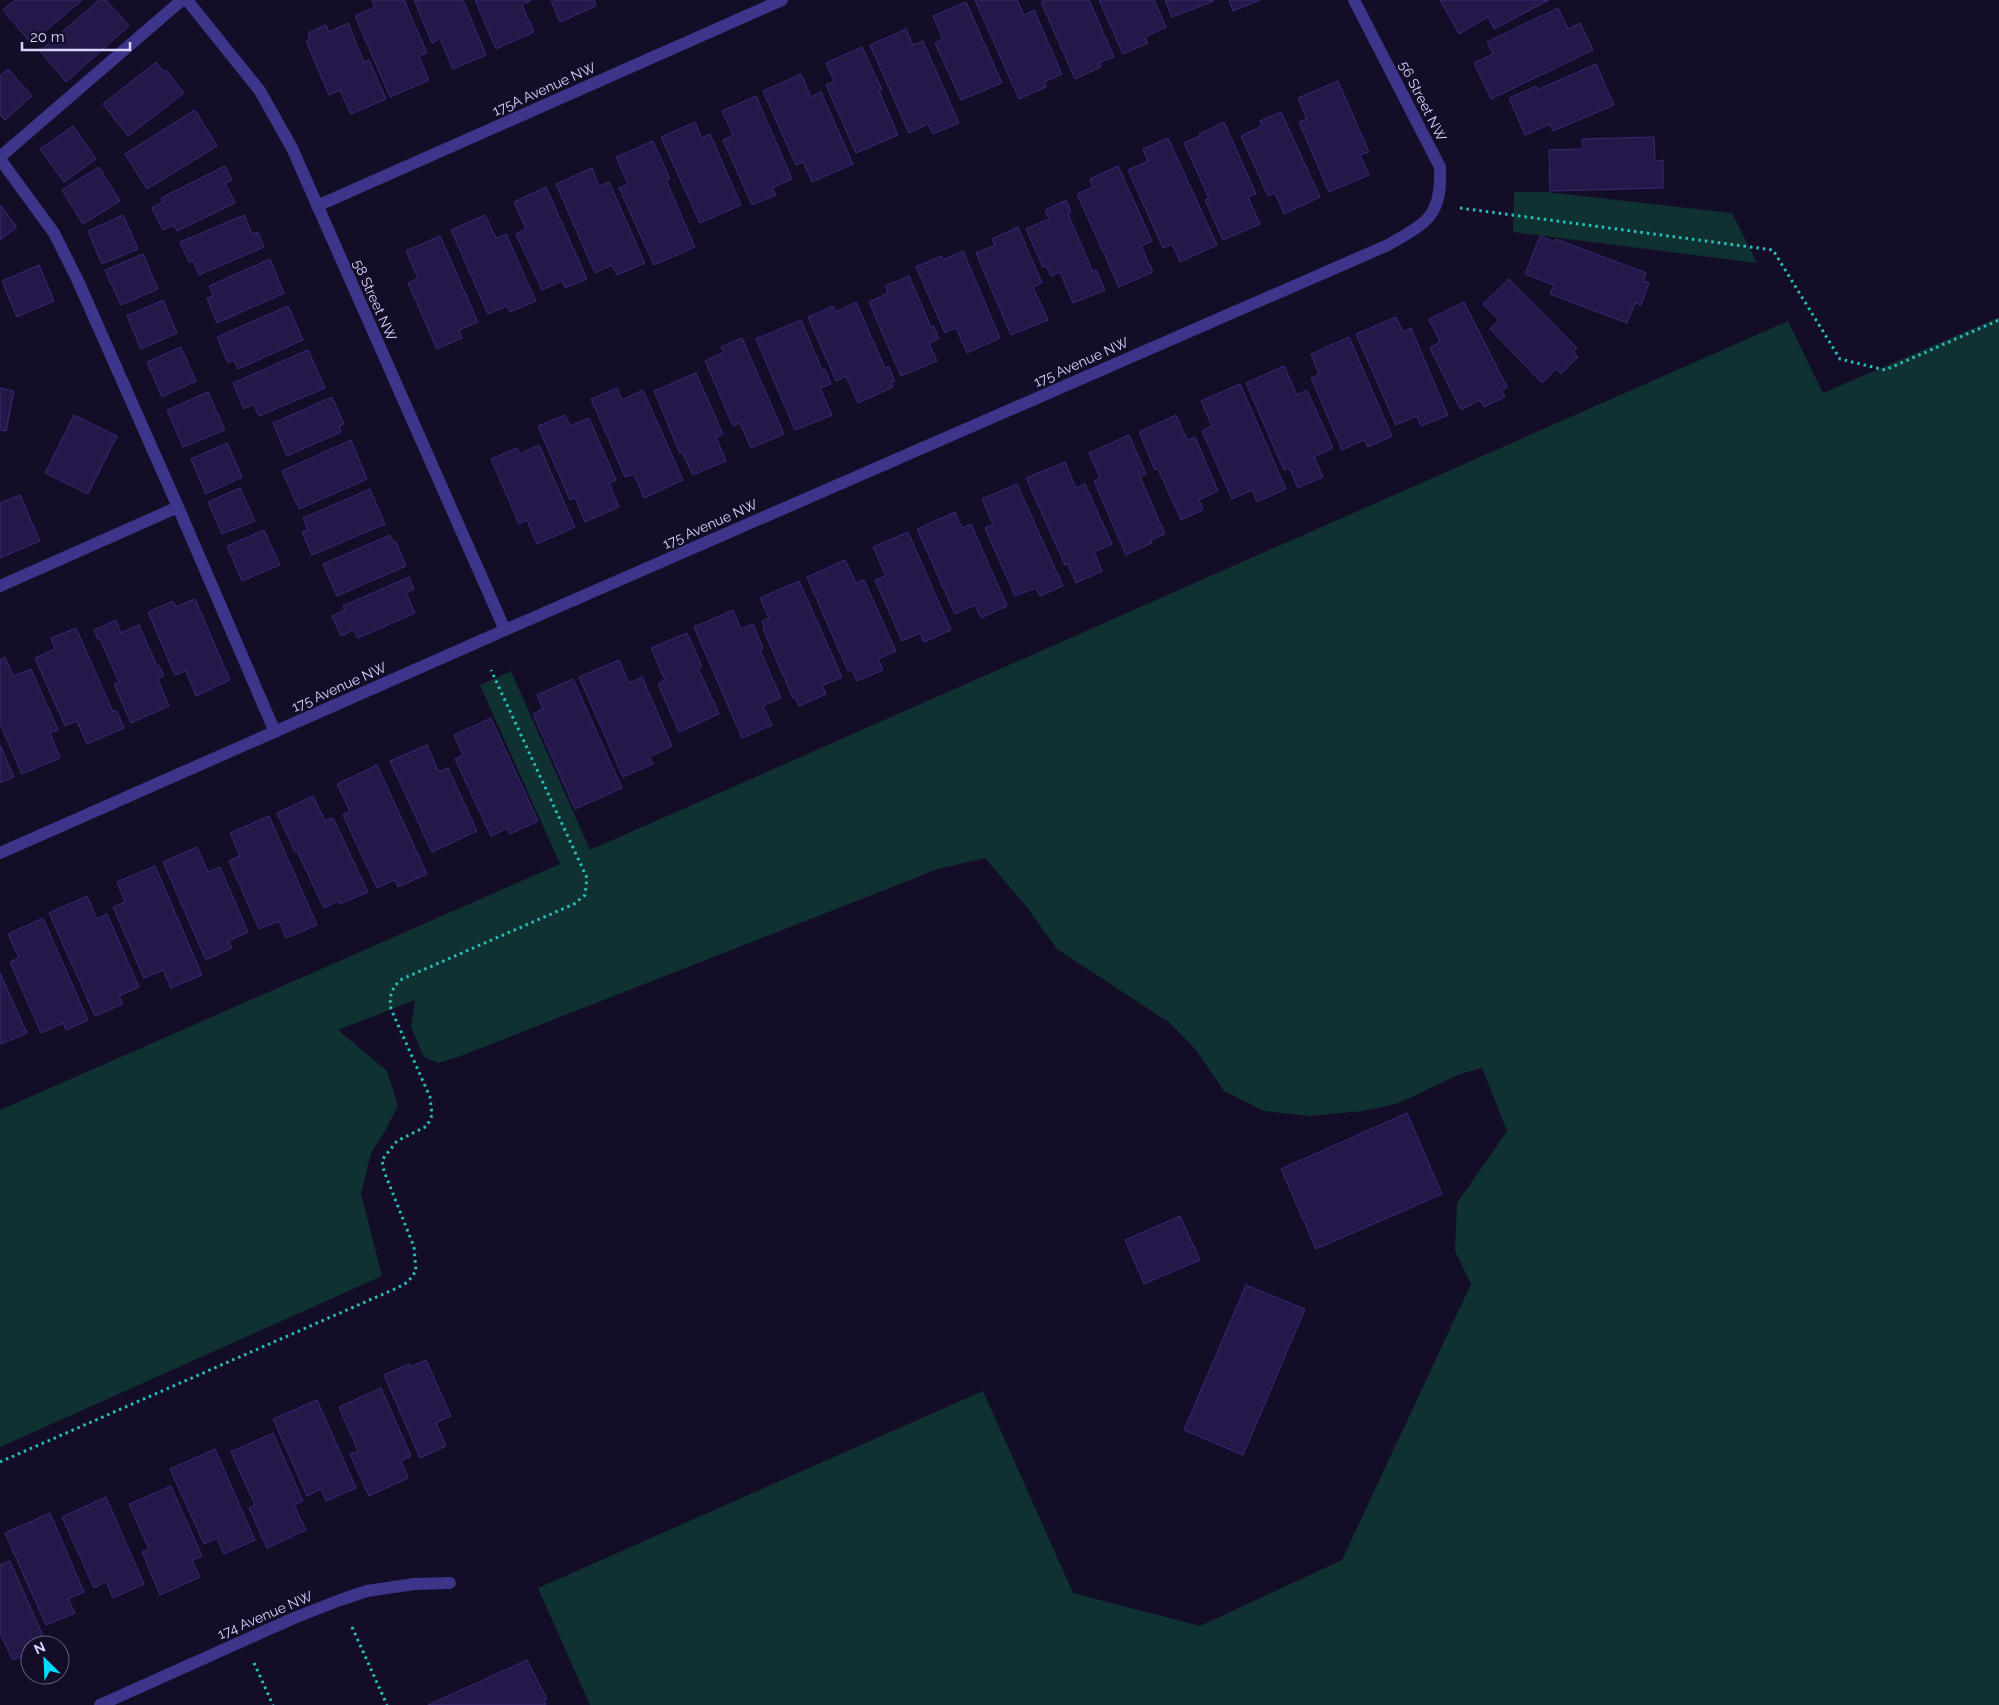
<svg xmlns="http://www.w3.org/2000/svg" width="1999" height="1705" viewBox="0 0 1999 1705" font-family="Raleway,sans-serif">
<style>
.green{fill:#103131}
.building{fill:#241849;stroke:#3b2877}
.lines{fill:none;stroke-linecap:round;stroke-linejoin:round}
.path{stroke:#26c0bd;stroke-width:3;stroke-dasharray:2.5 4;stroke-linecap:butt}
.lane{stroke:#3c3589;stroke-width:12}
.street{stroke:#3c3589;stroke-width:12}
.labels{text-anchor:middle;dominant-baseline:central;stroke-width:4;stroke-linejoin:round;paint-order:stroke}
.street-label{font-size:14px;fill:#dad3ff;stroke:#130d27}
</style>
<rect width="100%" height="100%" fill="#130d27"/>
<g class="green">
<path d="M 1514,192 L 1546,192 L 1732,213 L 1757,263 L 1513,232 Z"/>
<path d="M 1999,317 L 1999,1705 L 590,1705 L 538,1588 L 983,1391 L 1073,1593 L 1200,1626 L 1342,1560 L 1471,1284 L 1455,1251 L 1457,1203 L 1507,1131 L 1482,1068 L 1460,1074 L 1399,1103 L 1363,1111 L 1310,1116 L 1264,1111 L 1224,1091 L 1196,1050 L 1170,1023 L 1057,949 L 1026,906 L 985,858 L 938,869 L 458,1057 L 438,1063 L 424,1057 L 411,1027 L 415,1000 L 338,1030 L 387,1071 L 398,1106 L 385,1131 L 371,1153 L 361,1194 L 382,1276 L 0,1447 L 0,1110 L 560,864 L 480,685 L 511,671 L 590,850 L 1788,321 L 1823,393 Z"/>
</g>
<g class="building">
<path d="M 15,0 L 82,0 L 31,43 L 3,10 Z"/>
<path d="M 99,0 L 106,0 L 129,26 L 66,82 L 40,51 Z"/>
<path d="M 374,0 L 404,0 L 427,53 L 419,56 L 429,80 L 390,97 L 355,16 L 375,7 L 372,1 Z"/>
<path d="M 414,0 L 463,0 L 486,55 L 453,69 L 440,39 L 432,43 Z"/>
<path d="M 475,0 L 531,0 L 522,5 L 534,32 L 496,49 Z"/>
<path d="M 551,0 L 594,0 L 596,6 L 560,22 Z"/>
<path d="M 975,0 L 1017,0 L 1024,15 L 1034,10 L 1062,74 L 1044,82 L 1046,87 L 1019,99 Z"/>
<path d="M 1044,0 L 1089,0 L 1114,57 L 1099,63 L 1101,67 L 1075,79 L 1041,2 Z"/>
<path d="M 1099,0 L 1154,0 L 1166,27 L 1145,37 L 1148,43 L 1123,54 Z"/>
<path d="M 1165,0 L 1213,0 L 1214,1 L 1172,17 Z"/>
<path d="M 1229,0 L 1260,0 L 1233,11 Z"/>
<path d="M 1440,0 L 1549,0 L 1494,29 L 1488,17 L 1459,34 Z"/>
<path d="M 966,2 L 1002,83 L 961,100 L 935,43 L 943,39 L 933,16 Z"/>
<path d="M 1558,8 L 1568,29 L 1580,23 L 1593,50 L 1491,99 L 1474,63 L 1493,54 L 1487,42 Z"/>
<path d="M 348,23 L 364,62 L 369,60 L 386,99 L 351,114 L 340,90 L 329,95 L 306,41 L 310,39 L 308,33 L 326,25 L 329,32 Z"/>
<path d="M 906,29 L 913,45 L 923,41 L 959,123 L 933,134 L 928,124 L 909,133 L 870,45 Z"/>
<path d="M 862,47 L 882,90 L 879,91 L 898,135 L 856,153 L 826,85 L 834,81 L 826,63 Z"/>
<path d="M 156,62 L 164,73 L 166,70 L 184,93 L 128,136 L 103,104 Z"/>
<path d="M 1596,64 L 1614,105 L 1553,131 L 1550,124 L 1525,135 L 1509,98 L 1536,86 L 1537,90 Z"/>
<path d="M 8,69 L 32,96 L 5,120 L 0,115 L 0,76 Z"/>
<path d="M 801,74 L 811,97 L 821,92 L 853,164 L 812,182 L 803,162 L 796,165 L 763,91 Z"/>
<path d="M 1338,81 L 1369,152 L 1360,155 L 1369,175 L 1329,192 L 1299,122 L 1307,119 L 1298,98 Z"/>
<path d="M 756,96 L 792,179 L 772,188 L 776,195 L 752,205 L 723,140 L 733,135 L 722,111 Z"/>
<path d="M 195,110 L 217,146 L 147,189 L 125,154 Z"/>
<path d="M 1281,112 L 1320,197 L 1284,214 L 1275,193 L 1268,196 L 1241,136 L 1262,126 L 1260,121 Z"/>
<path d="M 695,122 L 702,138 L 710,134 L 741,205 L 700,223 L 661,137 Z"/>
<path d="M 1224,122 L 1256,194 L 1248,197 L 1260,224 L 1223,240 L 1205,200 L 1209,198 L 1184,143 L 1200,136 L 1199,134 Z"/>
<path d="M 73,126 L 96,159 L 64,182 L 40,149 Z"/>
<path d="M 1654,137 L 1655,161 L 1663,160 L 1663,188 L 1550,191 L 1549,150 L 1582,149 L 1582,139 Z"/>
<path d="M 1168,138 L 1217,245 L 1180,262 L 1172,244 L 1163,248 L 1128,170 L 1148,161 L 1143,149 Z"/>
<path d="M 653,141 L 670,179 L 666,180 L 695,247 L 654,265 L 619,188 L 628,184 L 616,157 Z"/>
<path d="M 225,166 L 232,180 L 225,183 L 235,203 L 177,231 L 174,225 L 163,230 L 152,208 L 163,202 L 161,198 Z"/>
<path d="M 1118,166 L 1152,241 L 1141,246 L 1153,272 L 1119,287 L 1077,194 L 1093,187 L 1090,179 Z"/>
<path d="M 99,167 L 120,201 L 83,224 L 62,190 Z"/>
<path d="M 592,168 L 599,186 L 609,182 L 645,263 L 617,275 L 612,265 L 595,273 L 556,184 Z"/>
<path d="M 546,187 L 587,279 L 565,288 L 562,281 L 542,290 L 516,234 L 526,229 L 514,202 Z"/>
<path d="M 1066,200 L 1071,212 L 1068,214 L 1093,272 L 1096,270 L 1105,290 L 1073,303 L 1060,272 L 1051,276 L 1046,266 L 1043,267 L 1026,229 L 1049,219 L 1045,210 Z"/>
<path d="M 0,205 L 17,227 L 0,240 Z"/>
<path d="M 123,215 L 138,249 L 102,264 L 88,231 Z"/>
<path d="M 244,215 L 252,234 L 258,232 L 264,247 L 199,275 L 193,260 L 189,262 L 180,242 Z"/>
<path d="M 485,215 L 496,238 L 506,234 L 536,301 L 510,312 L 507,306 L 488,314 L 451,230 Z"/>
<path d="M 1018,227 L 1042,283 L 1033,287 L 1048,320 L 1011,335 L 976,253 L 995,245 L 992,239 Z"/>
<path d="M 440,236 L 478,322 L 459,330 L 462,338 L 437,349 L 408,283 L 418,278 L 406,251 Z"/>
<path d="M 1540,236 L 1555,242 L 1556,239 L 1646,273 L 1643,281 L 1649,283 L 1641,305 L 1635,303 L 1627,323 L 1550,294 L 1554,285 L 1525,274 Z"/>
<path d="M 963,251 L 1000,338 L 967,353 L 956,328 L 945,333 L 916,267 L 941,256 L 943,260 Z"/>
<path d="M 143,254 L 158,289 L 121,305 L 105,270 Z"/>
<path d="M 270,259 L 284,293 L 217,323 L 207,298 L 213,296 L 209,286 Z"/>
<path d="M 39,265 L 54,301 L 17,317 L 2,281 Z"/>
<path d="M 909,276 L 931,327 L 934,326 L 939,339 L 929,343 L 937,361 L 901,376 L 869,302 L 888,293 L 885,286 Z"/>
<path d="M 1509,279 L 1577,348 L 1573,352 L 1578,357 L 1561,374 L 1556,369 L 1542,383 L 1490,329 L 1499,320 L 1483,304 Z"/>
<path d="M 163,300 L 177,333 L 141,349 L 127,316 Z"/>
<path d="M 856,302 L 885,368 L 889,367 L 895,381 L 891,382 L 893,387 L 858,403 L 846,376 L 836,381 L 808,317 L 833,306 L 836,312 Z"/>
<path d="M 1464,302 L 1507,387 L 1501,390 L 1505,397 L 1484,407 L 1480,400 L 1461,410 L 1430,348 L 1440,342 L 1429,319 Z"/>
<path d="M 288,306 L 303,340 L 238,369 L 234,360 L 228,363 L 217,337 Z"/>
<path d="M 1396,317 L 1403,332 L 1411,328 L 1448,415 L 1421,426 L 1417,416 L 1396,425 L 1356,334 Z"/>
<path d="M 801,320 L 822,370 L 825,369 L 831,384 L 820,388 L 832,415 L 795,430 L 756,339 Z"/>
<path d="M 1349,337 L 1392,436 L 1368,447 L 1364,440 L 1342,450 L 1311,378 L 1319,374 L 1311,354 Z"/>
<path d="M 742,338 L 784,434 L 751,448 L 740,423 L 733,426 L 705,361 L 724,352 L 721,347 Z"/>
<path d="M 181,347 L 196,381 L 162,397 L 147,362 Z"/>
<path d="M 308,350 L 325,388 L 259,416 L 253,404 L 244,409 L 233,383 Z"/>
<path d="M 1284,366 L 1297,395 L 1307,390 L 1333,448 L 1314,457 L 1323,477 L 1298,488 L 1289,468 L 1284,470 L 1246,383 Z"/>
<path d="M 696,373 L 723,434 L 716,437 L 726,461 L 693,475 L 682,452 L 680,453 L 654,391 Z"/>
<path d="M 1240,384 L 1286,489 L 1257,502 L 1252,490 L 1232,499 L 1202,431 L 1212,426 L 1201,401 Z"/>
<path d="M 0,388 L 14,391 L 6,431 L 0,430 Z"/>
<path d="M 617,388 L 622,400 L 643,390 L 683,480 L 644,498 L 634,474 L 625,477 L 591,399 Z"/>
<path d="M 208,392 L 225,430 L 183,447 L 167,410 Z"/>
<path d="M 332,397 L 344,424 L 339,426 L 341,432 L 287,456 L 273,423 Z"/>
<path d="M 74,415 L 117,436 L 88,494 L 45,473 Z"/>
<path d="M 565,415 L 570,426 L 589,418 L 616,480 L 609,483 L 619,507 L 585,522 L 575,498 L 570,500 L 538,426 Z"/>
<path d="M 1176,415 L 1187,440 L 1195,437 L 1218,491 L 1199,500 L 1203,510 L 1181,520 L 1158,469 L 1155,470 L 1139,432 Z"/>
<path d="M 1129,435 L 1146,474 L 1140,477 L 1165,534 L 1151,540 L 1152,543 L 1126,555 L 1094,481 L 1100,478 L 1089,453 Z"/>
<path d="M 351,440 L 367,479 L 299,509 L 282,471 Z"/>
<path d="M 227,443 L 242,477 L 206,494 L 191,459 Z"/>
<path d="M 539,445 L 575,527 L 537,544 L 527,520 L 519,524 L 491,459 L 517,448 L 520,454 Z"/>
<path d="M 1065,462 L 1076,488 L 1085,484 L 1112,544 L 1094,552 L 1102,571 L 1076,583 L 1068,564 L 1065,565 L 1026,478 Z"/>
<path d="M 1017,484 L 1063,586 L 1040,596 L 1036,588 L 1015,596 L 985,528 L 993,524 L 982,499 Z"/>
<path d="M 240,488 L 255,521 L 222,534 L 208,502 Z"/>
<path d="M 370,489 L 385,524 L 312,555 L 302,532 L 308,530 L 303,518 Z"/>
<path d="M 20,495 L 40,541 L 0,558 L 0,503 Z"/>
<path d="M 955,512 L 962,528 L 971,524 L 1007,606 L 981,618 L 975,605 L 955,614 L 917,529 Z"/>
<path d="M 264,530 L 280,565 L 242,581 L 227,546 Z"/>
<path d="M 908,532 L 951,630 L 924,642 L 920,633 L 902,641 L 875,580 L 886,576 L 873,547 Z"/>
<path d="M 390,535 L 394,543 L 396,542 L 406,566 L 337,596 L 323,564 Z"/>
<path d="M 845,560 L 856,583 L 864,580 L 896,651 L 878,659 L 883,670 L 857,681 L 852,670 L 848,671 L 807,577 Z"/>
<path d="M 409,577 L 414,589 L 406,593 L 415,613 L 358,638 L 354,630 L 341,636 L 332,616 L 345,610 L 343,606 Z"/>
<path d="M 799,581 L 842,677 L 822,686 L 826,694 L 799,706 L 795,697 L 793,698 L 763,629 L 765,628 L 762,621 L 769,618 L 760,598 Z"/>
<path d="M 195,599 L 230,680 L 196,696 L 186,671 L 175,675 L 148,612 L 173,601 L 176,607 Z"/>
<path d="M 733,610 L 741,629 L 753,624 L 763,648 L 760,650 L 781,698 L 763,706 L 772,725 L 742,738 L 694,627 Z"/>
<path d="M 116,620 L 121,633 L 139,625 L 157,666 L 159,665 L 164,676 L 158,679 L 169,706 L 131,723 L 114,684 L 119,682 L 100,639 L 98,639 L 94,630 Z"/>
<path d="M 76,628 L 113,712 L 116,710 L 124,728 L 87,744 L 77,721 L 65,726 L 35,658 L 55,649 L 51,638 Z"/>
<path d="M 687,633 L 702,666 L 698,668 L 719,714 L 679,732 L 658,684 L 665,680 L 651,648 Z"/>
<path d="M 5,657 L 13,676 L 31,669 L 58,730 L 50,733 L 60,758 L 22,774 L 0,724 L 0,660 Z"/>
<path d="M 619,660 L 629,683 L 642,677 L 672,746 L 649,757 L 653,764 L 623,777 L 579,677 Z"/>
<path d="M 573,679 L 622,788 L 575,809 L 533,714 L 543,709 L 537,695 Z"/>
<path d="M 491,718 L 538,821 L 510,834 L 507,828 L 491,836 L 455,759 L 463,755 L 454,735 Z"/>
<path d="M 0,745 L 14,777 L 0,783 Z"/>
<path d="M 427,745 L 439,772 L 448,768 L 477,831 L 432,852 L 390,761 Z"/>
<path d="M 377,765 L 427,874 L 398,887 L 395,880 L 377,888 L 343,815 L 350,811 L 337,784 Z"/>
<path d="M 313,796 L 325,821 L 333,818 L 368,892 L 340,904 L 339,901 L 324,908 L 297,851 L 295,852 L 277,813 Z"/>
<path d="M 269,816 L 317,925 L 286,938 L 279,921 L 259,929 L 229,861 L 240,856 L 230,833 Z"/>
<path d="M 197,847 L 208,872 L 220,867 L 248,932 L 228,941 L 232,948 L 206,960 L 163,862 Z"/>
<path d="M 155,866 L 202,975 L 171,988 L 163,970 L 144,978 L 113,907 L 125,902 L 117,882 Z"/>
<path d="M 87,896 L 97,919 L 107,914 L 139,987 L 119,996 L 123,1004 L 95,1016 L 49,913 Z"/>
<path d="M 43,918 L 88,1020 L 66,1030 L 63,1023 L 41,1033 L 10,962 L 19,958 L 8,934 Z"/>
<path d="M 0,973 L 27,1033 L 1,1044 L 0,1042 Z"/>
<path d="M 1407,1113 L 1442,1194 L 1316,1249 L 1281,1169 Z"/>
<path d="M 1180,1216 L 1200,1260 L 1144,1284 L 1125,1240 Z"/>
<path d="M 1246,1285 L 1305,1309 L 1243,1455 L 1184,1430 Z"/>
<path d="M 426,1360 L 451,1416 L 436,1423 L 446,1446 L 420,1458 L 384,1375 L 409,1364 L 410,1367 Z"/>
<path d="M 381,1388 L 411,1456 L 401,1461 L 408,1478 L 369,1496 L 350,1454 L 358,1451 L 339,1407 Z"/>
<path d="M 317,1400 L 356,1488 L 326,1501 L 321,1489 L 307,1496 L 273,1419 Z"/>
<path d="M 273,1433 L 303,1501 L 294,1505 L 306,1530 L 267,1548 L 249,1508 L 255,1505 L 231,1452 Z"/>
<path d="M 215,1449 L 255,1540 L 224,1554 L 217,1538 L 204,1544 L 170,1469 Z"/>
<path d="M 171,1486 L 202,1556 L 192,1560 L 200,1577 L 160,1595 L 142,1552 L 149,1549 L 129,1504 Z"/>
<path d="M 106,1497 L 144,1584 L 113,1598 L 106,1582 L 94,1588 L 62,1517 Z"/>
<path d="M 50,1513 L 84,1592 L 68,1599 L 75,1613 L 46,1625 L 5,1533 Z"/>
<path d="M 10,1561 L 47,1645 L 30,1645 L 30,1653 L 13,1660 L 0,1633 L 0,1565 Z"/>
<path d="M 527,1660 L 547,1699 L 544,1700 L 546,1705 L 428,1705 Z"/>
</g>
<g class="lines">
<g class="path">
<path d="M 1460,208 L 1773,250 L 1840,359 L 1885,370 L 1999,320"/>
<path d="M 0,1462 L 397,1288 L 408,1282 L 416,1271 L 414,1247 L 384,1171 L 382,1160 L 397,1141 L 427,1126 L 432,1115 L 430,1097 L 391,1009 C 389,996 391,990 400,980 L 574,904 L 585,895 L 587,878 L 491,670"/>
<path d="M 352,1627 L 387,1705"/>
<path d="M 254,1663 L 273,1705"/>
</g>
<g class="lane">
<path d="M 0,157 L 182,0"/>
<path d="M 0,159 L 54,233 L 78,281 L 178,507 L 0,586"/>
<path d="M 178,507 L 275,732"/>
</g>
<g class="street">
<path d="M 187,0 L 260,91 L 292,148 L 505,630"/>
<path d="M 317,206 L 782,0"/>
<path d="M 0,853 L 505,630 L 1388,245 C 1428,222 1442,216 1440,167 L 1354,0"/>
<path d="M 100,1705 L 294,1618 L 340,1600 L 367,1591 L 414,1584 L 450,1583"/>
</g>
</g>
<g class="labels">
<g class="street-label">
<text transform="translate(544 89) rotate(-24)">175A Avenue NW</text>
<text transform="translate(1423 101) rotate(63)">56 Street NW</text>
<text transform="translate(375 300) rotate(66)">58 Street NW</text>
<text transform="translate(1081 362) rotate(-24)">175 Avenue NW</text>
<text transform="translate(710 524) rotate(-24)">175 Avenue NW</text>
<text transform="translate(339 687) rotate(-24)">175 Avenue NW</text>
<text transform="translate(265 1615) rotate(-23)">174 Avenue NW</text>
</g>
</g>
<g transform="translate(45 1660) rotate(336)"><circle r="24" fill="#130d27" stroke="#635c7d"/>
<path d="M0-4L9 19L0 12L-9 19Z" fill="#00dafe"/>
<text y="-8" font-size="14" font-weight="bold" text-anchor="middle" fill="#dad3ff">N</text>
</g>
<path d="M22 42v8h108v-8" fill="none" stroke="#dad3ff" stroke-width="2.5"/>
<text x="30" y="42" font-size="15" fill="#dad3ff" stroke="#130d27" stroke-width="4" paint-order="stroke">20 m</text>
</svg>
